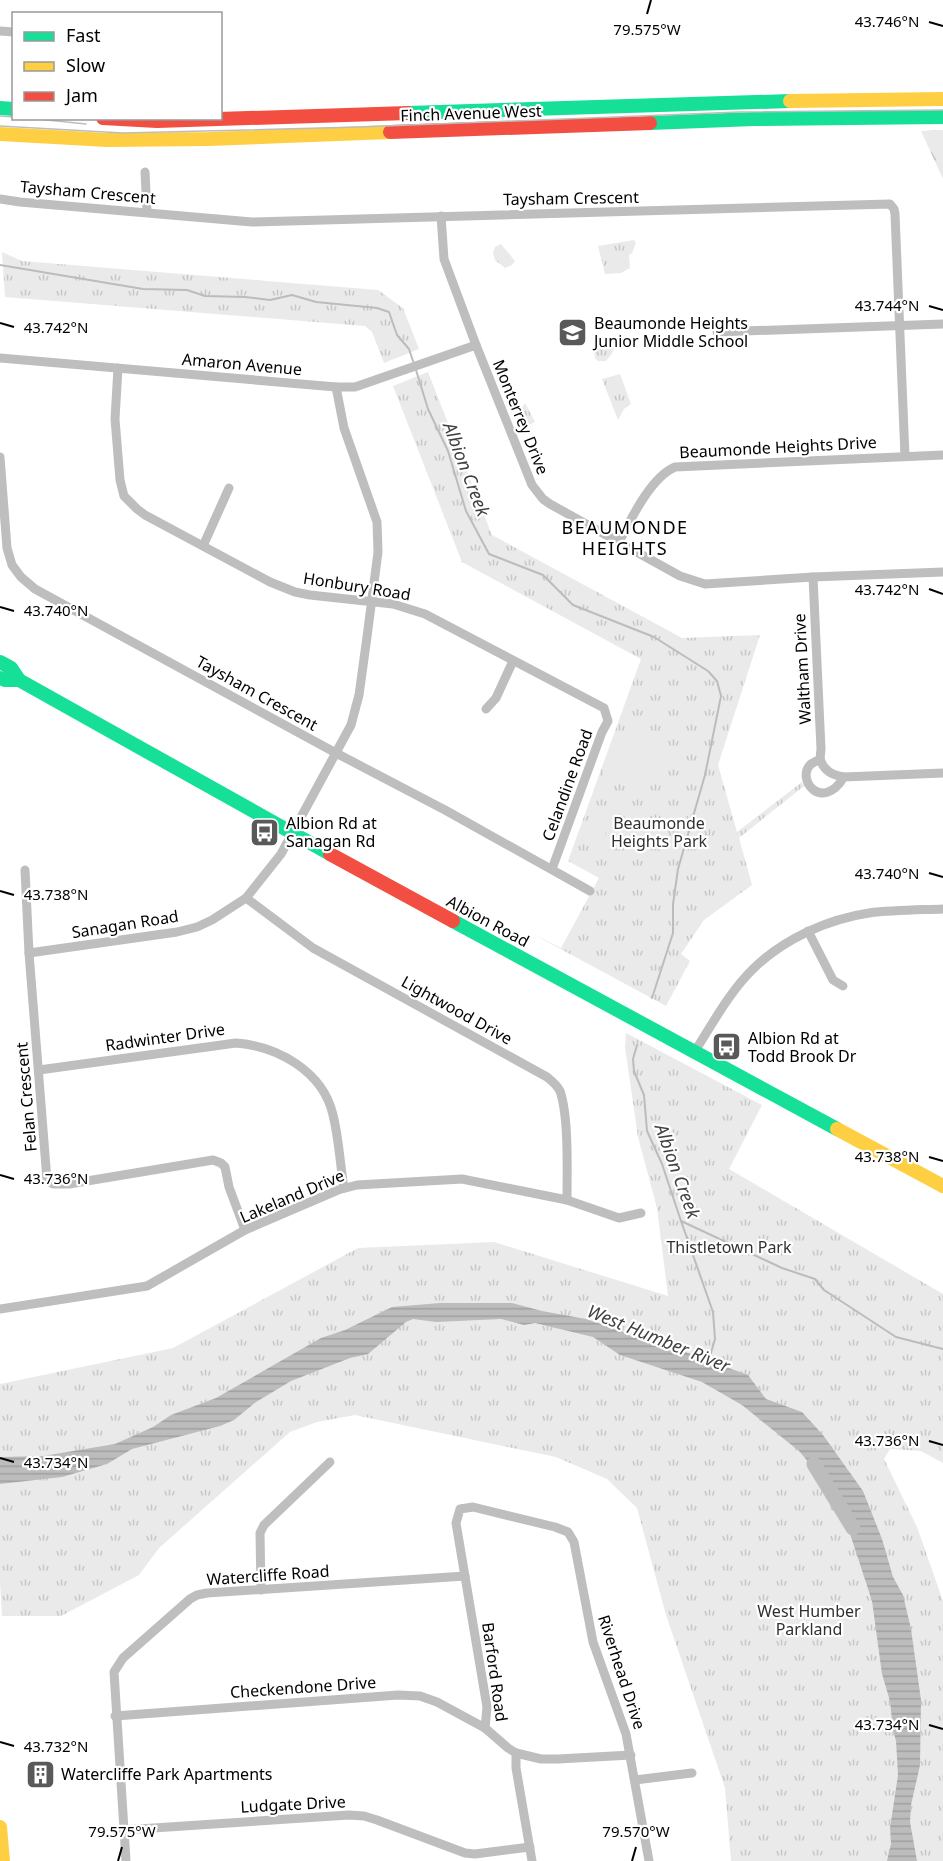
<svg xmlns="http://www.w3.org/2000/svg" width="943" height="1861" viewBox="0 0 943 1861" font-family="'Noto Sans',sans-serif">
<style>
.grass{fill:url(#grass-tufts)}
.forest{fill:url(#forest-firs)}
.pitch{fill:#eaeaea}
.water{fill:url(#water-rules)}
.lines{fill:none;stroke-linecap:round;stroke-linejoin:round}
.stream{stroke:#bcbcbc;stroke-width:2}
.river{stroke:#bcbcbc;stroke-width:15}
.street{stroke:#bebebe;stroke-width:9}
.fast{stroke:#16e098;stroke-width:14}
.slow{stroke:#ffcf43;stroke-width:14}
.jam{stroke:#f24e42;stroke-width:14}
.tram{stroke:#bdbdbd;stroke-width:1.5}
.ticks{fill:none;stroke:#000;stroke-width:2}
.labels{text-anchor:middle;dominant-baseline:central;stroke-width:4.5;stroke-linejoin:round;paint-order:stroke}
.street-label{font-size:16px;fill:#000;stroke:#fff}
.poi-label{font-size:16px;fill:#000;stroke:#fff;text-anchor:start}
.park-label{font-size:16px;fill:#303030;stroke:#fff}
.water-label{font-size:18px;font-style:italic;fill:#414141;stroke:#fff}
.neighbourhood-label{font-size:18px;letter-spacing:1.5px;fill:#000;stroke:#fff}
.ticks-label{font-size:15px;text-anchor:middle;fill:#000;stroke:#fff;stroke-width:4.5;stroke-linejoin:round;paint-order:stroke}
</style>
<defs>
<pattern id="grass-tufts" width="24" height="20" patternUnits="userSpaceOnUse" patternTransform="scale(1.5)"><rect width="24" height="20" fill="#eaeaea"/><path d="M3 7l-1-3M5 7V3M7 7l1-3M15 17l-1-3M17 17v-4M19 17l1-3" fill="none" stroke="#c7c7c7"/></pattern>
<pattern id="forest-firs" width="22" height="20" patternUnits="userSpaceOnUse" patternTransform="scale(1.5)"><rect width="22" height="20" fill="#eaeaea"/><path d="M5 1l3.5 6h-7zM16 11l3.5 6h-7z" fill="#c7c7c7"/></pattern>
<pattern id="water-rules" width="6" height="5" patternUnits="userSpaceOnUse" patternTransform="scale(1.5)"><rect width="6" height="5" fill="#bcbcbc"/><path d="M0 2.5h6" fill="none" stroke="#a0a0a0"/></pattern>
</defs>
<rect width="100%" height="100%" fill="#fff"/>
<g class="grass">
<path d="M 634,240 L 636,243 L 632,253 L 629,255 L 630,268 L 621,273 L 605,274 L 598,246 Z"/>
<path d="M 501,244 L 515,261 L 512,265 L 505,268 L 495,260 L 493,253 L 495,247 Z"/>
<path d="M 2,252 L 22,261 L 378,290 L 403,308 L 419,349 L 384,363 L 372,332 L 365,326 L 5,297 Z"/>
<path d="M 606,343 L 614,346 L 613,352 L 606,361 L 598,361 L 595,358 L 594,348 L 598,344 Z"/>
<path d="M 428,372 L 492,535 L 682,638 L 760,635 L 718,765 L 737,832 L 802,782 L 804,786 L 739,838 L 752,885 L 704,920 L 681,954 L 690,961 L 666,1006 L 531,933 L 561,948 L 599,878 L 568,861 L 641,659 L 462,562 L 393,386 Z"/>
<path d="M 620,374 L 631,404 L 624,409 L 618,420 L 602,379 Z"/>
<path d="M 525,403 L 535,422 L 527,426 L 521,410 Z"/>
<path d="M 626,1033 L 762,1105 L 729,1169 L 943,1294 L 943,1463 L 921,1451 L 890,1449 L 884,1459 L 917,1527 L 943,1601 L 943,1861 L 731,1861 L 725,1788 L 666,1615 L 637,1508 L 607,1479 L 556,1457 L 355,1415 L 317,1422 L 290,1432 L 159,1548 L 139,1575 L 61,1616 L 2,1616 L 0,1583 L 0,1384 L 173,1348 L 358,1248 L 494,1242 L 668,1296 L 657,1208 L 638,1137 L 625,1047 Z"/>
</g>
<path class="forest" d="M 943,130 L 943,179 L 921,131 Z"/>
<g class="pitch">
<path d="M 629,732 L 670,760 C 651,786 631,790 603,775 L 626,733 Z"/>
<path d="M 599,811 L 612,816 L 602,843 L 589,839 Z"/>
<path d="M 616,817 L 629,822 L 619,849 L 606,845 Z"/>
<path d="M 634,824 L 646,828 L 636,856 L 624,851 Z"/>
</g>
<path class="water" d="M 440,1303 L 512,1303 L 542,1311 L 586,1319 L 619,1330 L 631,1336 L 665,1348 L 677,1349 L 748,1375 L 766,1399 L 802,1412 L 823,1435 L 863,1491 L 882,1539 L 893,1577 L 903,1595 L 911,1629 L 921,1700 L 920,1765 L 911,1805 L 910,1822 L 917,1861 L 887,1861 L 891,1844 L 890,1828 L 898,1775 L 896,1741 L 893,1730 L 890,1701 L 882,1674 L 872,1601 L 838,1497 L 799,1451 L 742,1405 L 702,1382 L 620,1355 L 593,1337 L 535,1323 L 524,1325 L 501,1319 L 436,1322 L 413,1319 L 406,1322 L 368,1354 L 350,1358 L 291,1381 L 256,1402 L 234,1420 L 220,1426 L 132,1449 L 107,1464 L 62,1477 L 0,1484 L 0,1457 L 43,1456 L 115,1444 L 153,1427 L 171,1415 L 216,1398 L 321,1338 L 345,1330 L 392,1307 Z"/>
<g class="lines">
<g class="stream">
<path d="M 0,265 L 143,289 L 187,290 L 205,296 L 245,297 L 270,300 L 292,295 L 316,302 L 377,308 L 389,312 L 397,335 L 409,349 L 414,364"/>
<path d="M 416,370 L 428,409 L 448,451 L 466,511 L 489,554 L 543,575 L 573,605 L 654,637 L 708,671 L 717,681 L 721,696 L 705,775 L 678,869 L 673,904 L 673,933 L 652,998"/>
<path d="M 637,1045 L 633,1059 L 634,1071 L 644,1095 L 647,1131 L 662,1164 L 681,1221 L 713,1312 L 715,1339 L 708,1363"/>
<path d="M 681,1221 L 782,1268 L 815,1279 L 824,1290 L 896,1337 L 943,1349"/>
</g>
<path class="river" d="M 814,1464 L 853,1528"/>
<g class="street">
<path d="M 0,31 L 14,32"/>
<path d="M 145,172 L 147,212"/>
<path d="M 0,199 L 20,202 L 252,222 L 890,204 L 894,209 L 895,214 L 905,456"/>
<path d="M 441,216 L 444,259 L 476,345 L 532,485 L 543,499 L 550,504 L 680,576 L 705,584 L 813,577 L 943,572"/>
<path d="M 717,332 L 943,324"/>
<path d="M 0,358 L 336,387 L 355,387 L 476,345"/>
<path d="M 118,368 L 115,419 L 120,480 L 124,496 L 137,509 L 145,515 L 270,582 L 295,592 L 310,595 L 393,604 L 425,614 L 604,708 L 608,721 L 602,732 L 552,869"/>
<path d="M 0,457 L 7,548 L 12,565 L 21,577 L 35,589 L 336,753 L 445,810 L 590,891"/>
<path d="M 619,542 C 631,519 651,477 675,467 L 943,455"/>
<path d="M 203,546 L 229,488"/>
<path d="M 813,577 L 821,749 L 820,759 C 817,761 814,762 811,764 C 795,779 822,813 844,777 L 943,773"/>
<path d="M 486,709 L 496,698 L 513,661"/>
<path d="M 820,759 C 824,771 832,775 844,777"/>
<path d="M 25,870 L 29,953 L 47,1180 L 53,1184 L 69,1184 L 213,1160 L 221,1163 L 225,1167 L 229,1187 L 245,1230"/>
<path d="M 246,898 L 313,948 L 547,1077 C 552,1081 557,1085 560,1091 C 569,1117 567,1171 567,1200"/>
<path d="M 808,931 L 833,980 L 843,986"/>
<path d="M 29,953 L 177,932 L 197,927 L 212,920 L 246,898 L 281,854 L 351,725 L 359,695 L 367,637 L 378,552 L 377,522 L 344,428 L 336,387"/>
<path d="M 695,1051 C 713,1023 730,991 754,968 C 784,939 828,919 869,913 C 894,910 918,910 943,909"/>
<path d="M 39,1070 L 236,1043 C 277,1046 323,1071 333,1115 C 339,1139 340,1164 344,1188"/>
<path d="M 0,1309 L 147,1286 L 245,1230 L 338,1190 L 357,1185 L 462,1179 L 567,1200 L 619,1218 L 641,1213"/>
<path d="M 261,1590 L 260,1533 L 264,1525 L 330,1462"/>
<path d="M 115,1716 L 398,1695 L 420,1696 L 437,1702 L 485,1728"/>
<path d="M 516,1753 L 541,1759 L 558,1759 L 631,1755"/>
<path d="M 635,1780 L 692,1773"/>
<path d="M 123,1830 L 349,1815 L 364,1816 L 377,1820 L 465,1853 L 475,1854 L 530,1847"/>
<path d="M 126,1861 L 114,1672 L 123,1658 L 190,1599 L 197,1595 L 207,1593 L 465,1576"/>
<path d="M 532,1861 L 516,1768 L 516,1753 L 508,1748 L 485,1728 L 487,1707 L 456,1523 L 460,1509 L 473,1507 L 555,1527 L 568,1532 L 574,1542 L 593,1642 L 626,1734 L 649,1861"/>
</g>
<g class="fast">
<path d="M 0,108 L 14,109"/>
<path d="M 408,113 L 790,101"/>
<path d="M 650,123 L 754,119 L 943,117"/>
<path d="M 0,662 L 11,668 L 19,680 L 330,854"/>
<path d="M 0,678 L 5,680 L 19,680"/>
<path d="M 453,921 L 837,1129"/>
</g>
<g class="slow">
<path d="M 790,101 L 943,99"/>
<path d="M 0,134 L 107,140 L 209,139 L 390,132"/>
<path d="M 837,1129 L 943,1186"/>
<path d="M 0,1827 L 3,1861"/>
</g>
<g class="jam">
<path d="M 103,118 L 157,121 L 408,113"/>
<path d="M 390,132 L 650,123"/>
<path d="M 330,854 L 453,921"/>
</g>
<g class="tram">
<path d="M 0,116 L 14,117"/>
<path d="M 28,118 L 86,124"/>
<path d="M 0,126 L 123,133 L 360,127 L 739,112 L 943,110"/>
</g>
</g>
<path class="ticks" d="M 647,14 L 651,0M 929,22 L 943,26M 929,306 L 943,310M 0,323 L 14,327M 929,589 L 943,594M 0,607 L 14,611M 929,873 L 943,877M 0,891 L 14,895M 929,1157 L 943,1161M 0,1175 L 14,1179M 929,1441 L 943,1445M 0,1458 L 14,1462M 929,1725 L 943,1729M 0,1742 L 14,1746M 118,1861 L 122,1847M 632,1861 L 636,1847"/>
<defs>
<symbol id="school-square" viewBox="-11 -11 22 22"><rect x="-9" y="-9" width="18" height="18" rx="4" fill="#595959" stroke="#fff"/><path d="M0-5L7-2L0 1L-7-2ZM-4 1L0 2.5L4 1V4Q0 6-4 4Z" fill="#fff"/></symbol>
<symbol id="bus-square" viewBox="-11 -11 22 22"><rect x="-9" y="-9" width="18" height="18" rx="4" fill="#595959" stroke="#fff"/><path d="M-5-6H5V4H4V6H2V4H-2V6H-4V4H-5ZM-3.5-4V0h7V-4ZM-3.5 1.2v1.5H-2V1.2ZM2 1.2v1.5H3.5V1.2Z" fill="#fff"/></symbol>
<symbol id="building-square" viewBox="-11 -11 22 22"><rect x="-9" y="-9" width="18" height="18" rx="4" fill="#595959" stroke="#fff"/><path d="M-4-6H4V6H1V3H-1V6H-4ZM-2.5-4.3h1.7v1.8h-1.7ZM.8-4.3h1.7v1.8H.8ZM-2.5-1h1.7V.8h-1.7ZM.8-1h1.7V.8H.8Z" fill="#fff"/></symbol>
</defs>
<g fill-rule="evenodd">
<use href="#school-square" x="556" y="316" width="33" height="33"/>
<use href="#bus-square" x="248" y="816" width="33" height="33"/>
<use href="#bus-square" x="710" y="1030" width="33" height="33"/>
<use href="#building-square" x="24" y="1758" width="33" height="33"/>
</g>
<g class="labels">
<g class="street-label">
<text transform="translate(471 113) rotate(-2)">Finch Avenue West</text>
<text transform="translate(88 192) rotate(5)">Taysham Crescent</text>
<text transform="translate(571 198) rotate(-1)">Taysham Crescent</text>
<text transform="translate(242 364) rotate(5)">Amaron Avenue</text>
<text transform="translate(521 417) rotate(68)">Monterrey Drive</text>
<text transform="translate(778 447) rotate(-3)">Beaumonde Heights Drive</text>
<text transform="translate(357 586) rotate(9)">Honbury Road</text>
<text transform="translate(802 669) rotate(-93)">Waltham Drive</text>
<text transform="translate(257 693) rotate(29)">Taysham Crescent</text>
<text transform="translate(567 785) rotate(-70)">Celandine Road</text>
<text transform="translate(488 921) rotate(28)">Albion Road</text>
<text transform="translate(125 924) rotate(-9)">Sanagan Road</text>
<text transform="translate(457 1010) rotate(29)">Lightwood Drive</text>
<text transform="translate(165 1037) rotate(-8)">Radwinter Drive</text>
<text transform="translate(26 1097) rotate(-95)">Felan Crescent</text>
<text transform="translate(292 1196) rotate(-23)">Lakeland Drive</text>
<text transform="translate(268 1575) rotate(-4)">Watercliffe Road</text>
<text transform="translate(495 1672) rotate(82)">Barford Road</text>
<text transform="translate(622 1672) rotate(72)">Riverhead Drive</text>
<text transform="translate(303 1687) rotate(-4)">Checkendone Drive</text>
<text transform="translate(293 1804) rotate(-3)">Ludgate Drive</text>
</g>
<g class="poi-label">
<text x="594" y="323">Beaumonde Heights<tspan x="594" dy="18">Junior Middle School</tspan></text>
<text x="286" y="823">Albion Rd at<tspan x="286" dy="18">Sanagan Rd</tspan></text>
<text x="748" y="1038">Albion Rd at<tspan x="748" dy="18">Todd Brook Dr</tspan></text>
<text x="61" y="1774">Watercliffe Park Apartments</text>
</g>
<g class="park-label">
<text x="659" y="823">Beaumonde<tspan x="659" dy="18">Heights Park</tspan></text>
<text x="729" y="1247">Thistletown Park</text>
<text x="809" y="1611">West Humber<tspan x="809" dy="18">Parkland</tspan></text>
</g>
<g class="water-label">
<text transform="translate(467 469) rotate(69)">Albion Creek</text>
<text transform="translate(678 1171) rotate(70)">Albion Creek</text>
<text transform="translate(659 1338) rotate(22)">West Humber River</text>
</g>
<g class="neighbourhood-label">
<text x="625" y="527">BEAUMONDE<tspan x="625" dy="21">HEIGHTS</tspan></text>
</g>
</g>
<g class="ticks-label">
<text x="887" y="27">43.746°N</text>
<text x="647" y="35">79.575°W</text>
<text x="887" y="311">43.744°N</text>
<text x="56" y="333">43.742°N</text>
<text x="887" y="595">43.742°N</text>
<text x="56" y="616">43.740°N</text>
<text x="887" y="879">43.740°N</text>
<text x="56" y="900">43.738°N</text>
<text x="887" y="1162">43.738°N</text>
<text x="56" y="1184">43.736°N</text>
<text x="887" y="1446">43.736°N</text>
<text x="56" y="1468">43.734°N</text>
<text x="887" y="1730">43.734°N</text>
<text x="56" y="1752">43.732°N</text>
<text x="122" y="1837">79.575°W</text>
<text x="636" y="1837">79.570°W</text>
</g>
<rect x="12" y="12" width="210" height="108" fill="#ffffff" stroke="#999999" stroke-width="1.5"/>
<rect x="24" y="32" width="30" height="9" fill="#16e098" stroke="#999999" stroke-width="1.5"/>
<text x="66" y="42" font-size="18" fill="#000000">Fast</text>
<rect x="24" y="62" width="30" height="9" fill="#ffcf43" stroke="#999999" stroke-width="1.5"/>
<text x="66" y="72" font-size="18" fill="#000000">Slow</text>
<rect x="24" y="92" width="30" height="9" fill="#f24e42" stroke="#999999" stroke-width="1.5"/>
<text x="66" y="102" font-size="18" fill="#000000">Jam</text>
</svg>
